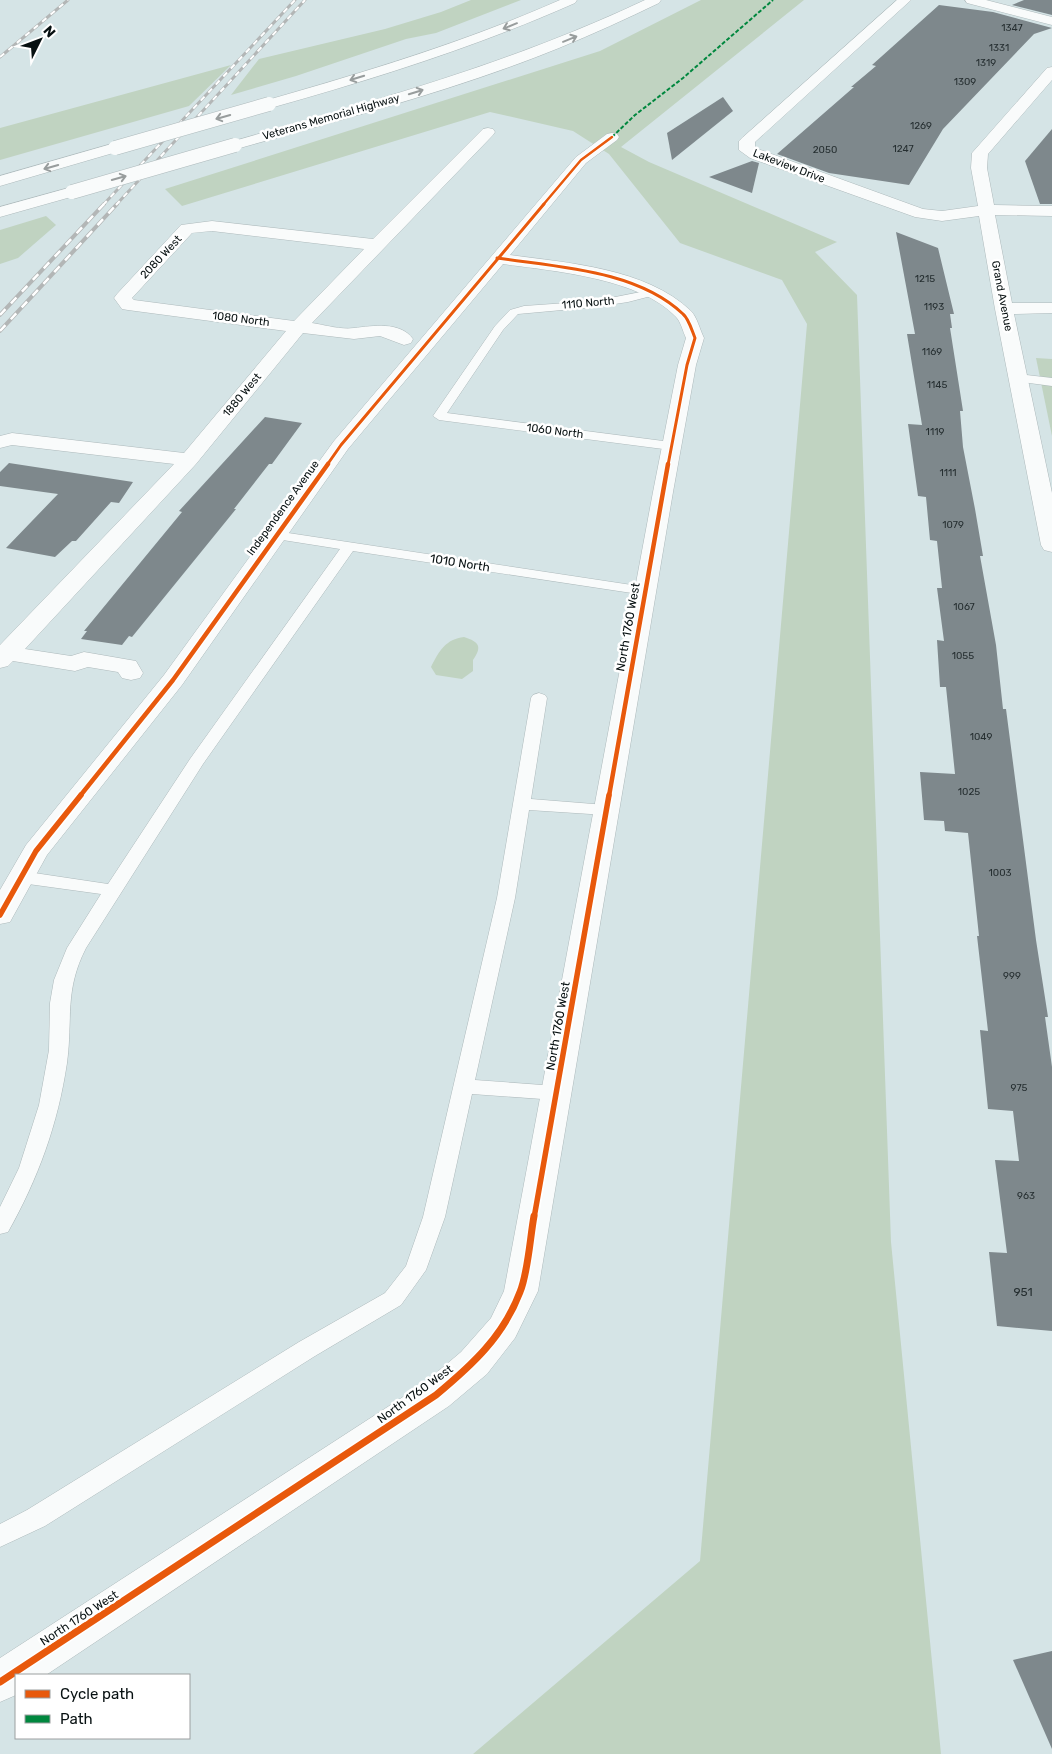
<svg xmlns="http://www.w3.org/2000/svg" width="1052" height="1754" viewBox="0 0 1052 1754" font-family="Rubik,sans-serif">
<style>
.green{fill:#c0d3c1}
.building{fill:#7e888c}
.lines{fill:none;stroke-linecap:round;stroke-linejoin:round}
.service-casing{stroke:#adb9bb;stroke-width:1}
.minor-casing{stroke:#adb9bb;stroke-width:1}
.motorway-casing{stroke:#adb9bb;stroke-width:1}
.service{fill:#f9fbfb;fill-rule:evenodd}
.minor{fill:#f9fbfb;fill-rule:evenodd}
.motorway{fill:#f9fbfb;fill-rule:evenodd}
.rail-far1-casing{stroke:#b3b6b6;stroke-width:3}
.rail-casing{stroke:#b3b6b6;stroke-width:4}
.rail-far1{stroke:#fff;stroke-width:2;stroke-dasharray:5.5;stroke-linecap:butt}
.rail{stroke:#fff;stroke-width:2.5;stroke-dasharray:8;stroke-linecap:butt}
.motorway-bridge-casing{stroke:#adb9bb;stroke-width:15;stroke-linecap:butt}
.motorway-bridge{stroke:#f9fbfb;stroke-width:14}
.quiet{stroke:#00873e;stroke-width:2;stroke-dasharray:4 2;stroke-linecap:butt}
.cycleway-far4-casing{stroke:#fff;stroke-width:4.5}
.cycleway-far3-casing{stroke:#fff;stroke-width:5}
.cycleway-far2-casing{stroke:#fff;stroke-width:7}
.cycleway-far1-casing{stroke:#fff;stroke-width:9}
.cycleway-casing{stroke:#fff;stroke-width:10}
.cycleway-far4{stroke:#e8590c;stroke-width:2.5}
.cycleway-far3{stroke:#e8590c;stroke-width:3}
.cycleway-far2{stroke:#e8590c;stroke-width:4.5}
.cycleway-far1{stroke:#e8590c;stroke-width:5.5}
.cycleway{stroke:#e8590c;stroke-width:7}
.oneway{stroke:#989d9d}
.labels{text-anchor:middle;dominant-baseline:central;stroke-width:5;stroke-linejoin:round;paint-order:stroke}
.number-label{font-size:10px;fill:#252e30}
.far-street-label{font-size:11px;fill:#071011;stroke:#fff}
.street-label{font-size:12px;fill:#071011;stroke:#fff}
.near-number-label{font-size:12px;fill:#252e30}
</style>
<rect width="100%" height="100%" fill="#d5e4e6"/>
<g class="green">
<path d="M 471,0 L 521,0 L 436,33 L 406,39 L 296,76 L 231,95 L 259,59 L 385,29 L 441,12 Z"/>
<path d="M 701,0 L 804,0 L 621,147 L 649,162 L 837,242 L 815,252 L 857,295 L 891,1242 L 941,1754 L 473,1754 L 700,1561 L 807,324 L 782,280 L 680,243 L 609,154 L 573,131 L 490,112 L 182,206 L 165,189 L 600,51 Z"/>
<path d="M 231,65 L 189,106 L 0,160 L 0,128 Z"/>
<path d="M 46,216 L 56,225 L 18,258 L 0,264 L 0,230 Z"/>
<path d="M 1036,358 L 1052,359 L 1052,436 Z"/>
<path d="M 464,637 C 480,642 482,647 473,660 L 473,671 L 462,679 L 436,675 L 431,667 C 439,651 446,639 464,637 Z"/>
</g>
<g class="building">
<path d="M 1024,0 L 1052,0 L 1052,15 L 1012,5 Z"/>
<path d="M 939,5 L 993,12 L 1052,28 L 1034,34 L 943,129 L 909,185 L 829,173 L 777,154 L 854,87 L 851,87 L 876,66 L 872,65 Z"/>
<path d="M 723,97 L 733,111 L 672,160 L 667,133 Z"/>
<path d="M 1052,129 L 1052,204 L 1040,204 L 1025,161 Z"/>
<path d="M 752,161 L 759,163 L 752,193 L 709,177 Z"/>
<path d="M 896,232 L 938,248 L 954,314 L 950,314 L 952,328 L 950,328 L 963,411 L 960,411 L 963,447 L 975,509 L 983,556 L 980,556 L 996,645 L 1003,709 L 1006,709 L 1036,940 L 1048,1017 L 1045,1017 L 1052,1067 L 1052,1331 L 997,1326 L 989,1252 L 1007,1253 L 995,1160 L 1019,1161 L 1013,1111 L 988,1109 L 980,1030 L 988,1031 L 977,936 L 979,936 L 968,833 L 945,831 L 944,821 L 924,820 L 920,772 L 955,774 L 946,687 L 940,687 L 937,640 L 944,641 L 937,588 L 942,588 L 937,541 L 930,540 L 926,497 L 918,496 L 908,424 L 922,425 L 907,334 L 915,334 Z"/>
<path d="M 265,417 L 302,423 L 272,464 L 269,464 L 234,509 L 236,509 L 132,637 L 129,636 L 122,645 L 81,639 L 87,631 L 84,631 L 182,512 L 179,511 Z"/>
<path d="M 9,463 L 107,478 L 133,482 L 119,503 L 111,502 L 76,541 L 72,541 L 55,557 L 6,548 L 58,494 L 0,486 L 0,472 Z"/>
<path d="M 1052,1651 L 1052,1749 L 1013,1660 Z"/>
</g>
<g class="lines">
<defs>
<g id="service">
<path d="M 651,290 L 655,291 L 657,293 L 655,295 L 628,302 L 595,307 L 518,314 L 503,330 L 447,413 L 671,442 L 676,443 L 677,446 L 676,449 L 671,450 L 439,420 L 433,416 L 495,326 L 510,310 L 524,306 L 595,301 Z"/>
<path d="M 1018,374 L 1052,378 L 1052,386 L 1014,381 L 1012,378 Z"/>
<path d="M 275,531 L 645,587 L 650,588 L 652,591 L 650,594 L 645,595 L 353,551 L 203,764 L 86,948 C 64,991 73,1018 67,1063 C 58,1124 38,1179 8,1232 L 0,1234 L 0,1207 L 19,1168 L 39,1105 L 49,1050 L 50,1003 L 54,980 L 67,948 L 101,894 L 21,883 L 15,881 L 12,877 L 15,873 L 21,871 L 108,884 L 190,759 L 340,549 L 270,538 L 268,535 Z"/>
<path d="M 539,693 L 545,695 L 547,698 L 531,799 L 606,805 L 612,806 L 614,810 L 612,814 L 606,815 L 529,810 L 515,898 L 475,1080 L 556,1086 L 563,1088 L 566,1093 L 563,1098 L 556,1100 L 472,1094 L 445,1217 L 426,1270 L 401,1305 L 315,1356 L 45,1526 L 0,1547 L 0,1524 L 27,1510 L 299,1342 L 385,1293 L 406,1266 L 423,1217 L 497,898 L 531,698 L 533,695 Z"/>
</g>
<g id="minor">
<path d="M 897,0 L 911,0 L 755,142 L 755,148 L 923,209 L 942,211 L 978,206 L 971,168 L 972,153 L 1047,68 L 1052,67 L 1052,80 L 988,154 L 987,168 L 994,205 L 1052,206 L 1052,216 L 995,215 L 1012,303 L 1052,303 L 1052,313 L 1014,314 L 1052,493 L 1052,552 L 1044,550 L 1041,545 L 995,309 L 979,216 L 942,221 L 915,217 L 750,158 L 739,150 L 739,141 L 742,138 Z"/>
<path d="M 965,0 L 986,0 L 1052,17 L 1052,25 L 967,3 Z"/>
<path d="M 488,128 L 493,129 L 495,132 L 493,135 L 312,323 C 325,325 341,330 354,328 C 373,326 400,321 413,339 L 411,343 L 404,345 L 380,336 L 354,339 L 303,333 L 196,464 L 25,649 L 71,656 L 84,652 L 136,661 L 143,673 L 140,678 L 131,680 L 122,678 L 118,672 L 88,667 L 75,671 L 13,661 L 8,666 L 0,668 L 0,645 L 174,464 L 12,445 L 0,448 L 0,436 L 12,433 L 184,453 L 286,331 L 128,310 L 122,309 L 114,298 L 117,294 L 181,225 L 212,221 L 373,239 L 483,129 ZM 212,231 L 364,249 L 294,321 L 134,300 L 132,298 L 192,233 Z"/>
<path d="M 612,133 L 617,134 L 619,137 L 617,140 L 586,163 L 510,255 C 568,263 646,268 691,311 C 697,317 700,330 704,338 L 696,365 L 673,492 L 538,1291 L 515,1338 L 487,1374 L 449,1406 L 46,1675 L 16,1675 L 16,1695 L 0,1702 L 0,1658 L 423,1384 L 461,1352 L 491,1318 L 504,1291 L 653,492 L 678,365 L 686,338 C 683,332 681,322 676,317 C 640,278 553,271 503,264 L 348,449 L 182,685 L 47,855 L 10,922 L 0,924 L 0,890 L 26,845 L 164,675 L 334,441 L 576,157 L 607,134 Z"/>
</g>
<g id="motorway">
<path d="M 560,0 L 577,0 L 575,3 C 478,46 377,78 274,107 L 264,107 L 262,104 L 264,101 C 365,72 465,42 560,0 Z"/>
<path d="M 645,0 L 661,0 L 659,3 C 626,19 593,34 559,48 C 456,90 347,118 240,148 L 230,148 L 227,145 L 230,142 C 371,102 512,63 645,0 Z"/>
<path d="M 115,143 L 120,145 L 123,148 L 120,151 L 0,186 L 0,176 Z"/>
<path d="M 72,187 L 78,189 L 80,192 L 78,195 L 0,217 L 0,207 Z"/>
</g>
</defs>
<use href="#service" class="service-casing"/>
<use href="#minor" class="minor-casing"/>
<use href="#motorway" class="motorway-casing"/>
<use href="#service" class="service"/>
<use href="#minor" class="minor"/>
<use href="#motorway" class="motorway"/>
<defs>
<g id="rail-far1">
<path d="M 0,57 L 68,0"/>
<path d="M 103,205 L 295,0"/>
<path d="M 116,205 L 305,0"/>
</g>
<g id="rail">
<path d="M 0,315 L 104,204"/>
<path d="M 0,331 L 117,204"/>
</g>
</defs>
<use href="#rail-far1" class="rail-far1-casing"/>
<use href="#rail" class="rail-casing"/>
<use href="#rail-far1" class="rail-far1"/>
<use href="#rail" class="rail"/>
<defs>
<g id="motorway-bridge">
<path d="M 115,148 L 269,104"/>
<path d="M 72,192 L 235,145"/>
</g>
</defs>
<use href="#motorway-bridge" class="motorway-bridge-casing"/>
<use href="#motorway-bridge" class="motorway-bridge"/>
<path class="quiet" d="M 612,137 L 635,115 L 683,78 L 773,0"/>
<defs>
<path id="cycleway-far4" d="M 543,205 L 581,160 L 612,137"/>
<g id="cycleway-far3">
<path d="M 497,258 C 557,267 637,270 683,314 C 689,319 692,331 695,338 L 687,365 L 668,465"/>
<path d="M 327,465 L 341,445 L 544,204"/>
</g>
<g id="cycleway-far2">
<path d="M 80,796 L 173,680 L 328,464"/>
<path d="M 609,796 L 668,464"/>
</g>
<g id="cycleway-far1">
<path d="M 0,915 L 36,851 L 81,795"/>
<path d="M 534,1218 L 609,795"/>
</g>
<path id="cycleway" d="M 0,1682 L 436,1395 C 472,1365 503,1337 520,1292 C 528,1273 530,1238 534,1216"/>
</defs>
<use href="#cycleway-far4" class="cycleway-far4-casing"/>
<use href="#cycleway-far3" class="cycleway-far3-casing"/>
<use href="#cycleway-far2" class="cycleway-far2-casing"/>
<use href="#cycleway-far1" class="cycleway-far1-casing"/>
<use href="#cycleway" class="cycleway-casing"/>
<use href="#cycleway-far4" class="cycleway-far4"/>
<use href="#cycleway-far3" class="cycleway-far3"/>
<use href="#cycleway-far2" class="cycleway-far2"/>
<use href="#cycleway-far1" class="cycleway-far1"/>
<use href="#cycleway" class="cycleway"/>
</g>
<defs><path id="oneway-shaft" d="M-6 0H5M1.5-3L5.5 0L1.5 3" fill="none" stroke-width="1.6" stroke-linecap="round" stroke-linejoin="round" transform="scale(1.25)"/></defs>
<g class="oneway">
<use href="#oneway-shaft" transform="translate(510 26) rotate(158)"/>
<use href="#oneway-shaft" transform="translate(570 39) rotate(-22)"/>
<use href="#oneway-shaft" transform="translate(357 78) rotate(163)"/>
<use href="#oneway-shaft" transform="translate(416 92) rotate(-17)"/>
<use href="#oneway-shaft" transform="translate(223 117) rotate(164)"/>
<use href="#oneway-shaft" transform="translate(51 167) rotate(164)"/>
<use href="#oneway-shaft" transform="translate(119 178) rotate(-16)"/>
</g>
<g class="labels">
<g class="number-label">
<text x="1012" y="28">1347</text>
<text x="999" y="48">1331</text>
<text x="986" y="63">1319</text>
<text x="965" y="82">1309</text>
<text x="921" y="126">1269</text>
<text x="903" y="149">1247</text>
<text x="825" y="150">2050</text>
<text x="925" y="279">1215</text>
<text x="934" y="307">1193</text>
<text x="932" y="352">1169</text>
<text x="937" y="385">1145</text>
<text x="935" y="432">1119</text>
<text x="948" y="473">1111</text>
<text x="953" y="525">1079</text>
<text x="964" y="607">1067</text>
<text x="963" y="656">1055</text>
<text x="981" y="737">1049</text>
<text x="969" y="792">1025</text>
<text x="1000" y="873">1003</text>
<text x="1012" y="976">999</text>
<text x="1019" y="1088">975</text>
<text x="1026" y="1196">963</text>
</g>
<g class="far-street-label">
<text transform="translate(331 117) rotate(-16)">Veterans Memorial Highway</text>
<text transform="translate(789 166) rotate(21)">Lakeview Drive</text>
<text transform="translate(161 257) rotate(-47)">2080 West</text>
<text transform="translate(1002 296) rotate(79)">Grand Avenue</text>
<text transform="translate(588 303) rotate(-5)">1110 North</text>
<text transform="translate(241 319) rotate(7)">1080 North</text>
<text transform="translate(242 395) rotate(-50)">1880 West</text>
<text transform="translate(555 431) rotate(7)">1060 North</text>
<text transform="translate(283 508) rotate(-54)">Independence Avenue</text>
</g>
<g class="street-label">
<text transform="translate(460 563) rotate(9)">1010 North</text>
<text transform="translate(628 627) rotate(-80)">North 1760 West</text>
<text transform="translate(558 1026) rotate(-80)">North 1760 West</text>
<text transform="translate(415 1394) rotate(-36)">North 1760 West</text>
<text transform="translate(79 1618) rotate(-33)">North 1760 West</text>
</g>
<g class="near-number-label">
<text x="1023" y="1292">951</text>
</g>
</g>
<rect x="15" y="1674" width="175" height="65" fill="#ffffff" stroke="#9c9fa0"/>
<rect x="25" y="1690" width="25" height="8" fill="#e8590c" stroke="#9c9fa0"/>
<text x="60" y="1699" font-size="15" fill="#071011">Cycle path</text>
<rect x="25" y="1715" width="25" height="8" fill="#00873e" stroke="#9c9fa0"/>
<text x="60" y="1724" font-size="15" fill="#071011">Path</text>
<g transform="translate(40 40) rotate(48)" stroke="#ffffff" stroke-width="4" paint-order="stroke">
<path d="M0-4L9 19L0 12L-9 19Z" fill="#071011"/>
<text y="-8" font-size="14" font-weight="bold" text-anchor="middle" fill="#071011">N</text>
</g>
</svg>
